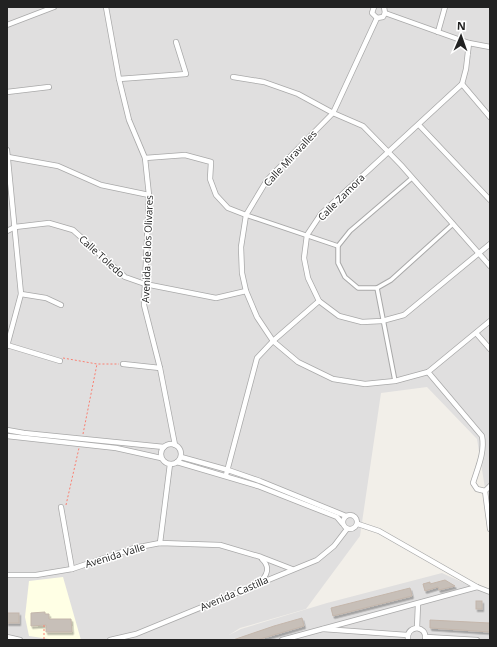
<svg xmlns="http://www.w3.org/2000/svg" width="497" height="647" viewBox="0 0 497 647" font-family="'Open Sans',sans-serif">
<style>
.residential{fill:#e0dfdf}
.education{fill:#ffffe5}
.building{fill:#c7bfb8;stroke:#c4b6ab;filter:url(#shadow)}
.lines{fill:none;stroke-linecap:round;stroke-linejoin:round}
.pedestrian-casing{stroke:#a9a9a9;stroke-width:5.5}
.minor-casing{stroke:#a9a9a9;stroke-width:6}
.path{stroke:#fa8072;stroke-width:1;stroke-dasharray:2 2;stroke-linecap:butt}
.pedestrian{stroke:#fff;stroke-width:3.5}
.minor{stroke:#fff;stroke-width:4.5}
.labels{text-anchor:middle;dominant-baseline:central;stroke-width:3;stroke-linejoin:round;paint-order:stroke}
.street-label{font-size:10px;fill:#222;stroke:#fff}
</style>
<defs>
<filter id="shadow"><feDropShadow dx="1.5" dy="2.5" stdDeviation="0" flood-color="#0004"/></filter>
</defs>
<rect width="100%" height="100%" fill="#f2efe9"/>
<path class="residential" d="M 7,7 L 490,7 L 490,519 L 477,439 L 427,387 L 381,393 L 360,536 L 306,609 L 240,628 L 229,635 L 241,629 L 327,603 L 442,573 L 490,595 L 490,640 L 7,640 Z"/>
<path class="education" d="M 63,577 L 81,640 L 56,640 L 29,636 L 25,617 L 29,581 Z"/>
<g class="building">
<path d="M 445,580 L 455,586 L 439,590 L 438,587 L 425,591 L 423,584 L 430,582 L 430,584 Z"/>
<path d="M 410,588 L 412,596 L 333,616 L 331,608 Z"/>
<rect x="476" y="601" width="6" height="8"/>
<path d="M 45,612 L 45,614 L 49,614 L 49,619 L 71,619 L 72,632 L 46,632 L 46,625 L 31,626 L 31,613 Z"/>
<rect x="7" y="613" width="12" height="10"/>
<path d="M 302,618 L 304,626 L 257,640 L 233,640 L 274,626 Z"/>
<path d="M 430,620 L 490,623 L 490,632 L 430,628 Z"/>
</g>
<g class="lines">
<defs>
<g id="pedestrian">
<path d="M 412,178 L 350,231 L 338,246 L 338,263 L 345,277 L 358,288 L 377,288 L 391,280 L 453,224"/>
<path d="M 246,215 L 338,246"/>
<path d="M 377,288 L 395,381"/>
</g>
<g id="minor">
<path d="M 106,7 L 119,79 L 129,120 L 145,158 L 149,195 L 144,305 L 160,368 L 175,445"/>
<path d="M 374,7 L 372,13 L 377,18"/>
<path d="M 384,7 L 385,13"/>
<path d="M 385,13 L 469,43 L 490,47"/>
<path d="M 377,18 L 333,113 L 267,180 L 246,215 L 241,247 L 242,273 L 246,291 L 257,317 L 273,341 L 298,362 L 333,379 L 365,384 L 395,381 L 428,372 L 490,321"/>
<path d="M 377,18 L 383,17 L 385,13"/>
<path d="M 7,25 L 54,7"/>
<path d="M 438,32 L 445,7"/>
<path d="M 469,43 L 466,69 L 462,84 L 321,214 L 307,235 L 304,258 L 308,278 L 319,301 L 339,316 L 362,322 L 382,321 L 404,315 L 490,244"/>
<path d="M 233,77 L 264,82 L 298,94 L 333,113 L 363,126 L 401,165 L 490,266"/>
<path d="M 119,79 L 186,74 L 176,42"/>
<path d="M 462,84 L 490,117"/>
<path d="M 7,92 L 49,87"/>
<path d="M 419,125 L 490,200"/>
<path d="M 7,150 L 21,294 L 7,346"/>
<path d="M 8,157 L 58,166 L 101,185 L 149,195"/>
<path d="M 145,158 L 185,155 L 211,162 L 210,179 L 216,195 L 228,208 L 246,215"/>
<path d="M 7,231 L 15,227 L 49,223 L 73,230 L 125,277 L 145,284 L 216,298 L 246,291"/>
<path d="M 21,294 L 46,298 L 61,305"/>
<path d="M 476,333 L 490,349"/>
<path d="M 7,345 L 60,361"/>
<path d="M 123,364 L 160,368"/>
<path d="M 428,372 L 482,436 C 485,452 478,467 473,483 L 477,489 L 485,491"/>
<path d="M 7,430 L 24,433 L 164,447"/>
<path d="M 7,436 L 116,448 L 161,458"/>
<circle cx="171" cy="454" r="10"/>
<path d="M 181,457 L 228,470 L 260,481 L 346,516"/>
<path d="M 177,462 L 258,486 L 337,517 L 342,523"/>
<path d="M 226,475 L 257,358 L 273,341 L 319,301"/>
<path d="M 490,486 L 485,491 L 490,529"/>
<path d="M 61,507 L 72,569"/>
<circle cx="350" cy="522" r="7"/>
<path d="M 358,524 L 379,531 L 477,587 L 490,592"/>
<path d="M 160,543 L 170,464"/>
<path d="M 262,559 C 269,566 269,572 262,580"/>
<path d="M 7,575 L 36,575 L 72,569 L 134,548 L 160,543 L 220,545 L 261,557 L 292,569"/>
<path d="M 417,628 L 418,604"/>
<path d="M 323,629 L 407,635"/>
<path d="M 7,637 L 20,640"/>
<path d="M 426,637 L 477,640"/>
<path d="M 110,640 L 136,634 L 317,560 L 334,546 L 347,529"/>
<path d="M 282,640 L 477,587"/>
<path d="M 408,640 C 407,633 410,629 417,628 C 422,629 426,632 425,638"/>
</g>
</defs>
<use href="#pedestrian" class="pedestrian-casing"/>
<use href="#minor" class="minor-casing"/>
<g class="path">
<path d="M 63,358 L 97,364 L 119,364"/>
<path d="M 83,434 L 97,364"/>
<path d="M 66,505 L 79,448"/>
<path d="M 44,625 L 44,640"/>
</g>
<use href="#pedestrian" class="pedestrian"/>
<use href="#minor" class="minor"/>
</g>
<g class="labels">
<g class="street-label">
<text transform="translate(290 158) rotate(-47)">Calle Miravalles</text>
<text transform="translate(341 197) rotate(-45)">Calle Zamora</text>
<text transform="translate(147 249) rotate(-88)">Avenida de los Olivares</text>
<text transform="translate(102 256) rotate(42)">Calle Toledo</text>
<text transform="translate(115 555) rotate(-17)">Avenida Valle</text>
<text transform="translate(234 593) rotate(-23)">Avenida Castilla</text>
</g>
</g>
<rect width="497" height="647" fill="none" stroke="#222222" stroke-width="16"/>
<g transform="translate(461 36) rotate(2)" stroke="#ffffff" stroke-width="3" paint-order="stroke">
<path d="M0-3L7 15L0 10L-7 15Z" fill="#222222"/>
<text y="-6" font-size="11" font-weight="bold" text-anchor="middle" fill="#222222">N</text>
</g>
</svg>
